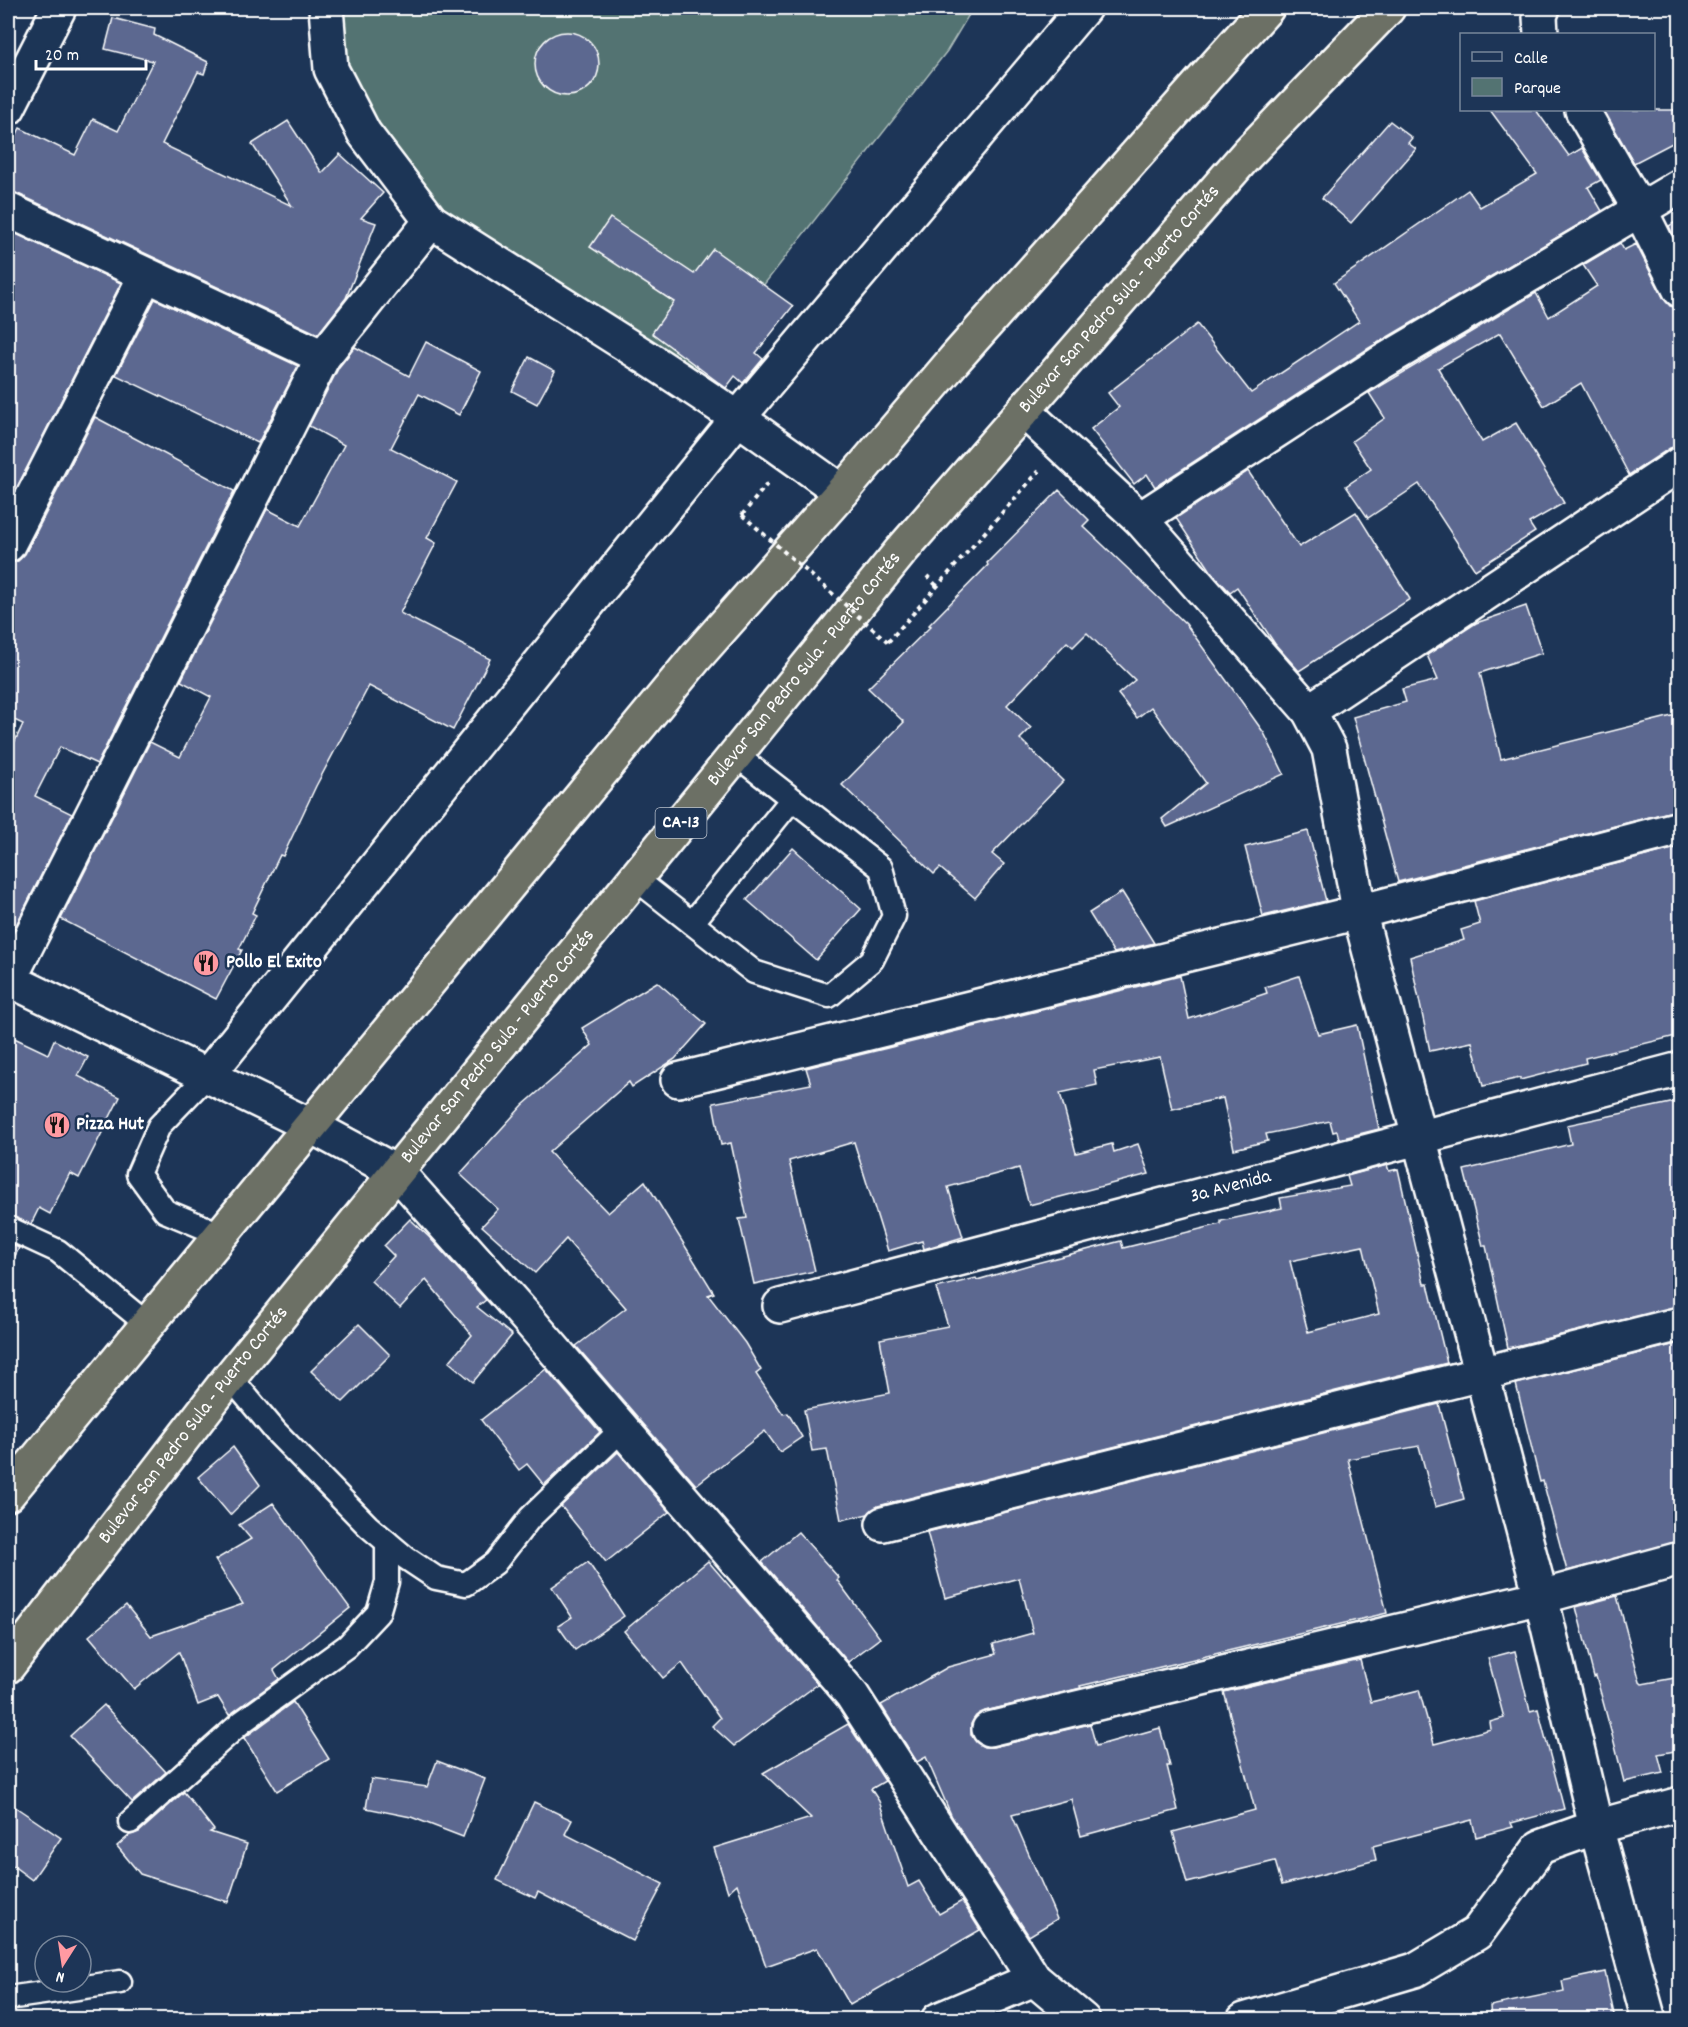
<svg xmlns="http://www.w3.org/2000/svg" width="1688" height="2027" viewBox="0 0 1688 2027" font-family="Dekko,sans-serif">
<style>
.green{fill:#537372;stroke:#a9b9b8;stroke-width:1.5}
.building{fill:#5b6890;stroke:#fff;stroke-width:1.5;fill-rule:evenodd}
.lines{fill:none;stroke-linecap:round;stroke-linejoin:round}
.service-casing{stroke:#fff;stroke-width:27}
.minor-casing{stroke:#fff;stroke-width:38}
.trunk-casing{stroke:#fff;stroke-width:38}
.path{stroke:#fff;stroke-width:4;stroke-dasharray:4.5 4.5;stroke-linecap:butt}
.service{stroke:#1d3557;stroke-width:22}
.minor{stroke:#1d3557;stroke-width:33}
.trunk{stroke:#6c7065;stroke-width:33}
.path-bridge{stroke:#fff;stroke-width:4;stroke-dasharray:4.5 4.5;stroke-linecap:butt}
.labels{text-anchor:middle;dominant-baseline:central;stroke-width:5;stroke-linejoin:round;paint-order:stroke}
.shield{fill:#1d3557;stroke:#bbc2cd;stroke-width:1.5}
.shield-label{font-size:18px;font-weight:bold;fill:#fff}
.street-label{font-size:20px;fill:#fff;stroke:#1d3557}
.poi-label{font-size:20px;font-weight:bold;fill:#fff;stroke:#1d3557;text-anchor:start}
</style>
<rect width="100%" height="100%" fill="#1d3557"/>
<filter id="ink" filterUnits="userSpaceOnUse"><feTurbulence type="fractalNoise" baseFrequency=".0167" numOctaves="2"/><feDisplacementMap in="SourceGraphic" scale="12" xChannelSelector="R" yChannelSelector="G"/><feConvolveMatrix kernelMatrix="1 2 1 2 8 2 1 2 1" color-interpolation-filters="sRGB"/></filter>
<g filter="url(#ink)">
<path class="green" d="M 336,8 L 973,8 L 947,51 L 693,375 L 455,225 L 399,163 L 343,70 Z"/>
<g class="building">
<path d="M 113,18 L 155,29 L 154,35 L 208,62 L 204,74 L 198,72 L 162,144 L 292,206 L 252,144 L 288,121 L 322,173 L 340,154 L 383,193 L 361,218 L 376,223 L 346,298 L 318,334 L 16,193 L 8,191 L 8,152 L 20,128 L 75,155 L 93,119 L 118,131 L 153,61 L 105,49 Z"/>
<circle cx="567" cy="64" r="32"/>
<path d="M 1490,110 L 1536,110 L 1569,156 L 1582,148 L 1601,180 L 1588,187 L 1602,211 L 1369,348 L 1155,487 L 1147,474 L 1134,484 L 1091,429 L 1119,407 L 1108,393 L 1197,324 L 1251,393 L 1359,321 L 1334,283 L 1468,190 L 1480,207 L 1537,174 Z"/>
<path d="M 1604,110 L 1680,110 L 1680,139 L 1634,163 Z"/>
<path d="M 1390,121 L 1412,138 L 1408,143 L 1416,149 L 1351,223 L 1322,198 Z"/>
<path d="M 610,218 L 694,274 L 713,249 L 793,306 L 756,353 L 763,359 L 743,383 L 735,376 L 726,388 L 652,333 L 674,302 L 590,247 Z"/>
<path d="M 1680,219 L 1680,249 L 1669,226 Z"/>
<path d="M 8,230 L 121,283 L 8,505 Z"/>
<path d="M 1620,243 L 1624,250 L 1636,244 L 1664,299 L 1670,306 L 1680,308 L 1680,446 L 1670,448 L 1629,475 L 1581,383 L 1544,406 L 1500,333 L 1438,368 L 1482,442 L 1516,423 L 1564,503 L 1529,523 L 1535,532 L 1475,570 L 1419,484 L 1368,518 L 1346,486 L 1371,469 L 1352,441 L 1385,418 L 1369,393 L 1536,293 L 1549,317 L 1597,286 L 1583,265 Z"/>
<path d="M 155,299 L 298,366 L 258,443 L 116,375 Z"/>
<path d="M 426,342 L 481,371 L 459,415 L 419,394 L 391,448 L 457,482 L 427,538 L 436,543 L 400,613 L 490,659 L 453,730 L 369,686 L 316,786 L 283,856 L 280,855 L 252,913 L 256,915 L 239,949 L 242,950 L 216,999 L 61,919 L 150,742 L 180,757 L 211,697 L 181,681 L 267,509 L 300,526 L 344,445 L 309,426 L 339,367 L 355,347 L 409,376 Z"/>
<path d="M 529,357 L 555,371 L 537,404 L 512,391 Z"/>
<path d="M 95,417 L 234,491 L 97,764 L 60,747 L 35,796 L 72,814 L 8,941 L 8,756 L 23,724 L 8,717 L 8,563 L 18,561 L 25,554 Z"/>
<path d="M 1248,471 L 1299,547 L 1356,512 L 1410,599 L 1299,671 L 1275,644 L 1237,587 L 1230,592 L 1213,574 L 1176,518 Z"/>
<path d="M 1059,490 L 1089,520 L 1083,526 L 1186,624 L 1264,733 L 1284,774 L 1167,827 L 1162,819 L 1206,783 L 1151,707 L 1137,718 L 1118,694 L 1135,680 L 1087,633 L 1073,647 L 1067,642 L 1007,705 L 1031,728 L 1020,739 L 1063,781 L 992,854 L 1004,864 L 975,898 L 940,868 L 934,874 L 842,785 L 904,722 L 868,688 L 931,626 L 929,625 L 988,565 L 987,563 Z"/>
<path d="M 1526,606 L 1542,653 L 1480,673 L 1501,759 L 1680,714 L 1680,805 L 1672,807 L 1673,811 L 1398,882 L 1353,717 L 1406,702 L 1402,689 L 1438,680 L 1427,655 L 1476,623 Z"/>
<path d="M 1308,831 L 1326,901 L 1263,916 L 1245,847 Z"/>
<path d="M 1680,847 L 1680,1035 L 1585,1058 L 1586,1063 L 1520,1080 L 1520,1078 L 1483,1086 L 1472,1042 L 1430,1051 L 1410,957 L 1464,940 L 1461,930 L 1480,924 L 1474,901 Z"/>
<path d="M 793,848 L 861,909 L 816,960 L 747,900 Z"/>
<path d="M 1122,892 L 1154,943 L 1114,953 L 1089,913 Z"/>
<path d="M 1180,976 L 1189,1019 L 1267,993 L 1265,987 L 1299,976 L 1318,1034 L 1357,1025 L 1379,1129 L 1339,1139 L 1337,1131 L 1333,1132 L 1330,1121 L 1266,1134 L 1268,1141 L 1234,1149 L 1223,1098 L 1172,1109 L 1160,1057 L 1094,1070 L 1097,1085 L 1060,1093 L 1076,1153 L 1112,1144 L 1114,1152 L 1138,1144 L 1149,1174 L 1029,1205 L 1019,1168 L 948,1187 L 963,1237 L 924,1249 L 922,1241 L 888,1251 L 854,1142 L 789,1161 L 815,1271 L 754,1284 L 739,1219 L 747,1218 L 731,1143 L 721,1145 L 713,1103 L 811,1084 L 806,1068 Z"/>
<path d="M 657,982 L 706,1024 L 675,1059 L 632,1087 L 629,1082 L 549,1152 L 608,1213 L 645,1181 L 714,1293 L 708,1295 L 745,1343 L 761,1370 L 756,1374 L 783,1414 L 788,1413 L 802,1437 L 780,1452 L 765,1431 L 696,1485 L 576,1346 L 626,1308 L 566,1239 L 535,1273 L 482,1226 L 498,1209 L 460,1174 L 523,1105 L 592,1045 L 582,1028 Z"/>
<path d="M 8,1035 L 48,1054 L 54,1040 L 88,1057 L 78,1076 L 120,1097 L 79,1178 L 70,1173 L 50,1214 L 39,1208 L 31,1224 L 8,1215 Z"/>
<path d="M 1680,1101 L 1680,1306 L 1508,1348 L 1486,1246 L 1483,1246 L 1464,1170 L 1571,1144 L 1567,1125 Z"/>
<path d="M 1387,1165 L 1389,1171 L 1398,1169 L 1424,1284 L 1428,1284 L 1447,1363 L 878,1506 L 868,1514 L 841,1520 L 827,1449 L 812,1451 L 804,1410 L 890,1393 L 880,1339 L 948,1326 L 936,1288 L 976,1278 L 977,1280 L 1029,1265 L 1121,1241 L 1123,1248 L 1221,1224 L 1221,1221 L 1282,1208 L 1280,1198 L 1350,1186 L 1347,1176 ZM 1363,1246 L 1379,1314 L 1308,1332 L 1290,1261 Z"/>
<path d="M 410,1219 L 429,1237 L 486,1300 L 477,1307 L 512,1335 L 473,1382 L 449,1362 L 472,1335 L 426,1280 L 400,1308 L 371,1281 L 394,1256 L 384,1246 Z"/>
<path d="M 8,1243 L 19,1248 L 8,1270 Z"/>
<path d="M 359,1324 L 390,1355 L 343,1402 L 311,1371 Z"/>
<path d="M 1680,1343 L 1680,1541 L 1567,1571 L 1543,1481 L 1540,1482 L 1516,1384 Z"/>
<path d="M 546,1369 L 600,1432 L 544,1485 L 527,1464 L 519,1470 L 481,1420 Z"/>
<path d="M 1439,1404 L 1464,1499 L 1435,1507 L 1419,1446 L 1348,1459 L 1387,1613 L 1080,1686 L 1081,1688 L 985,1711 L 976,1716 L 971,1724 L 971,1734 L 976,1742 L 984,1747 L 993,1747 L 1090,1724 L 1096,1746 L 1160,1728 L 1170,1766 L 1167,1766 L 1178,1810 L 1081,1836 L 1071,1799 L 1012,1815 L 1057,1919 L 1029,1936 L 952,1817 L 926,1757 L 917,1762 L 881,1705 L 948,1667 L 996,1654 L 993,1644 L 1033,1633 L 1019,1578 L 945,1598 L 927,1532 Z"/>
<path d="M 233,1447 L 260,1485 L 230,1515 L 198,1477 Z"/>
<path d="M 618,1452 L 669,1512 L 606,1562 L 561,1506 Z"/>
<path d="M 273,1503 L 350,1608 L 274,1670 L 279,1679 L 229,1715 L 218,1697 L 198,1705 L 179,1652 L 134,1689 L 89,1636 L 126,1605 L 151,1636 L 243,1604 L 215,1560 L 251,1539 L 239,1525 Z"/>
<path d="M 798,1532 L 839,1578 L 837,1580 L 880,1638 L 848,1662 L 762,1562 Z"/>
<path d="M 708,1561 L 732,1589 L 734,1587 L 818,1684 L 734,1746 L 712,1726 L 720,1718 L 682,1663 L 663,1678 L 624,1631 Z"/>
<path d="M 588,1562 L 624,1616 L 575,1650 L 558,1626 L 572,1617 L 552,1587 Z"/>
<path d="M 1617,1596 L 1640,1682 L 1642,1684 L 1680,1677 L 1680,1750 L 1658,1754 L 1663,1773 L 1624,1782 L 1614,1742 L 1596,1676 L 1594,1677 L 1576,1607 Z"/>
<path d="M 1515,1651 L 1530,1711 L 1538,1709 L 1564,1809 L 1511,1823 L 1513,1827 L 1476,1837 L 1472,1820 L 1373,1846 L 1376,1860 L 1282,1885 L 1275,1861 L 1187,1883 L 1173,1832 L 1255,1810 L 1224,1692 L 1360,1660 L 1371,1702 L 1419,1690 L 1434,1744 L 1491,1729 L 1490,1722 L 1504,1718 L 1488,1658 Z"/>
<path d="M 293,1702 L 329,1759 L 277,1791 L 244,1738 Z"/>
<path d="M 104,1705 L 166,1772 L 132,1802 L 70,1736 Z"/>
<path d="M 848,1724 L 885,1781 L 871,1789 L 879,1801 L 908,1887 L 919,1881 L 939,1914 L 962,1901 L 980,1930 L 850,2005 L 817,1948 L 766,1966 L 737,1884 L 728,1892 L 714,1848 L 811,1818 L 763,1773 Z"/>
<path d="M 437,1761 L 485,1779 L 463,1837 L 411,1817 L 366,1808 L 371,1779 L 427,1787 Z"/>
<path d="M 184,1792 L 214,1830 L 210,1832 L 247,1844 L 228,1902 L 140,1874 L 117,1846 L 130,1835 L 139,1832 Z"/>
<path d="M 8,1802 L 61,1838 L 32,1880 L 8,1862 Z"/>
<path d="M 534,1802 L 572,1820 L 565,1834 L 663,1884 L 633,1941 L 538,1892 L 535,1898 L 497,1880 Z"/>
<path d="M 1605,1972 L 1615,2019 L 1491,2019 L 1490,2006 L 1564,1991 L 1562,1981 Z"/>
</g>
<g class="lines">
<defs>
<g id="service">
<path d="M 636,879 L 754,972 L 829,996 L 872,960 L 894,916 L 881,868 L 736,755"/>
<path d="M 692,923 L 792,799"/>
<path d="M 207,1076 L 159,1126 L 138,1174 L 165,1211 L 220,1234"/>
<path d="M 8,1228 L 58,1251 L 147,1324"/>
<path d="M 230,1377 L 276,1432 L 368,1526 L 406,1558 L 436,1578 L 466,1584 L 495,1563 L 530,1518 L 622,1429"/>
<path d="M 130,1822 L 242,1722 L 347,1646 L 378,1613 L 387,1582 L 387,1542"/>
<path d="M 8,1998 L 120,1982"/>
</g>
<g id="minor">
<path d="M 326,8 L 331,69 L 364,133 L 431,221 L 652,361 L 738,418 L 842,492"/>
<path d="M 1541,34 L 1540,16 L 1543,8"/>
<path d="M 8,108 L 59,8"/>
<path d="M 1582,110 L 1640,210 L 1680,290"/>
<path d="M 8,210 L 323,357"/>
<path d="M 1024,411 L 1140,519 L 1309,711 L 1329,749 L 1360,915 L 1541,1597 L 1596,1827 L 1649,2020"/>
<path d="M 1140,519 L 1379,364 L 1680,186"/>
<path d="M 8,545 L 146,275"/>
<path d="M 1309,711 L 1680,464"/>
<path d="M 8,979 L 309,1125 L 398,1173 L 526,1317 L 852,1695 L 1034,1979 L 1083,2020"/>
<path d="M 9,980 L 323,357 L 431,221"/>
<path d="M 207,1076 L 738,418 L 1084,8"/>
<path d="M 678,1080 L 1359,912 L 1680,828"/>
<path id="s1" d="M 780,1306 L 1680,1069"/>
<path d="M 883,1524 L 1680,1324"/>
<path d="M 989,1729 L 1541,1597 L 1680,1559"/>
<path d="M 938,2020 L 1034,1979"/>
<path d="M 1244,2020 L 1415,1970 L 1477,1933 L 1540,1847 L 1596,1827 L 1680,1804"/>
</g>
<g id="trunk">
<path d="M 8,1494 L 696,657 L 842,492 L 954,360 L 1267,8"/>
<path id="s2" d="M 8,1666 L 230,1377 L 901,551 L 1247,154 L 1388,8"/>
</g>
</defs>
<use href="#service" class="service-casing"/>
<use href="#minor" class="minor-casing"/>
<use href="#trunk" class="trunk-casing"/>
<g class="path">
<path d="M 742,515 L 768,483"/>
<path d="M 927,576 L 937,586"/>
<path d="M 888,642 L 1039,471"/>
</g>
<use href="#service" class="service"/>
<use href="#minor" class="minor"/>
<use href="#trunk" class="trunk"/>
<path class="path-bridge" d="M 742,515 L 888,642"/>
</g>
</g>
<defs>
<symbol id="restaurant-disc" viewBox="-11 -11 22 22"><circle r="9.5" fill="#ff9aa2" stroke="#1d3557"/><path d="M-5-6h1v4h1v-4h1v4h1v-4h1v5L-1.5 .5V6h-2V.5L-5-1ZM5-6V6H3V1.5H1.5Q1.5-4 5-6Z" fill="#111"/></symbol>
</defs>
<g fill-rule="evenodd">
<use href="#restaurant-disc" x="191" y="948" width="30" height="30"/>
<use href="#restaurant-disc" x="42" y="1110" width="30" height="30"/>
</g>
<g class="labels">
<rect class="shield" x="655.5" y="808" width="51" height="30" rx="4.5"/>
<g class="shield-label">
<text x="681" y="823">CA-13</text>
</g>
<g class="street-label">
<text stroke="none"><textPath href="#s2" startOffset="1762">Bulevar San Pedro Sula - Puerto Cortés</textPath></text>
<text stroke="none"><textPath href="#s2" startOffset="1276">Bulevar San Pedro Sula - Puerto Cortés</textPath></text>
<text stroke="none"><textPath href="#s2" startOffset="790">Bulevar San Pedro Sula - Puerto Cortés</textPath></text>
<text stroke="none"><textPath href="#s1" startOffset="466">3a Avenida</textPath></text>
<text stroke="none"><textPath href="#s2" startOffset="304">Bulevar San Pedro Sula - Puerto Cortés</textPath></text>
</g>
<g class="poi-label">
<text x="226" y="963">Pollo El Exito</text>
<text x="76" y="1125">Pizza Hut</text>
</g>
</g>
<rect width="1688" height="2027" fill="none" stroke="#1d3557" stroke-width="30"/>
<rect x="15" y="15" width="1658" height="1997" fill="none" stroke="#fff" stroke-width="2" filter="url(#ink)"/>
<rect x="1460" y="33" width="195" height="78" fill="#1d3557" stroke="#77869a" stroke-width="1.5"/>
<rect x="1472" y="52" width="30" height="9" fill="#1d3557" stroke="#77869a" stroke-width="1.5"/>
<text x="1514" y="63" font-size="18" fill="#ffffff">Calle</text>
<rect x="1472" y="78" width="30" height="18" fill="#537372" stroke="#77869a" stroke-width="1.5"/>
<text x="1514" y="93" font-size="18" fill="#ffffff">Parque</text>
<g transform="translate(63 1964) rotate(192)"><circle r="28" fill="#1d3557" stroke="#77869a" stroke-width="1.5"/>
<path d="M0-4.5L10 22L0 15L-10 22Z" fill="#ff9aa2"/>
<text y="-9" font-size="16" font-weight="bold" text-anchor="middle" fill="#ffffff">N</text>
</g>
<path d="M36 60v9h110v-9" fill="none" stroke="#ffffff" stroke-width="3"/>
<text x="45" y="60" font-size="18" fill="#ffffff" stroke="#1d3557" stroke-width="4.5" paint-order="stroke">20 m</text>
</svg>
